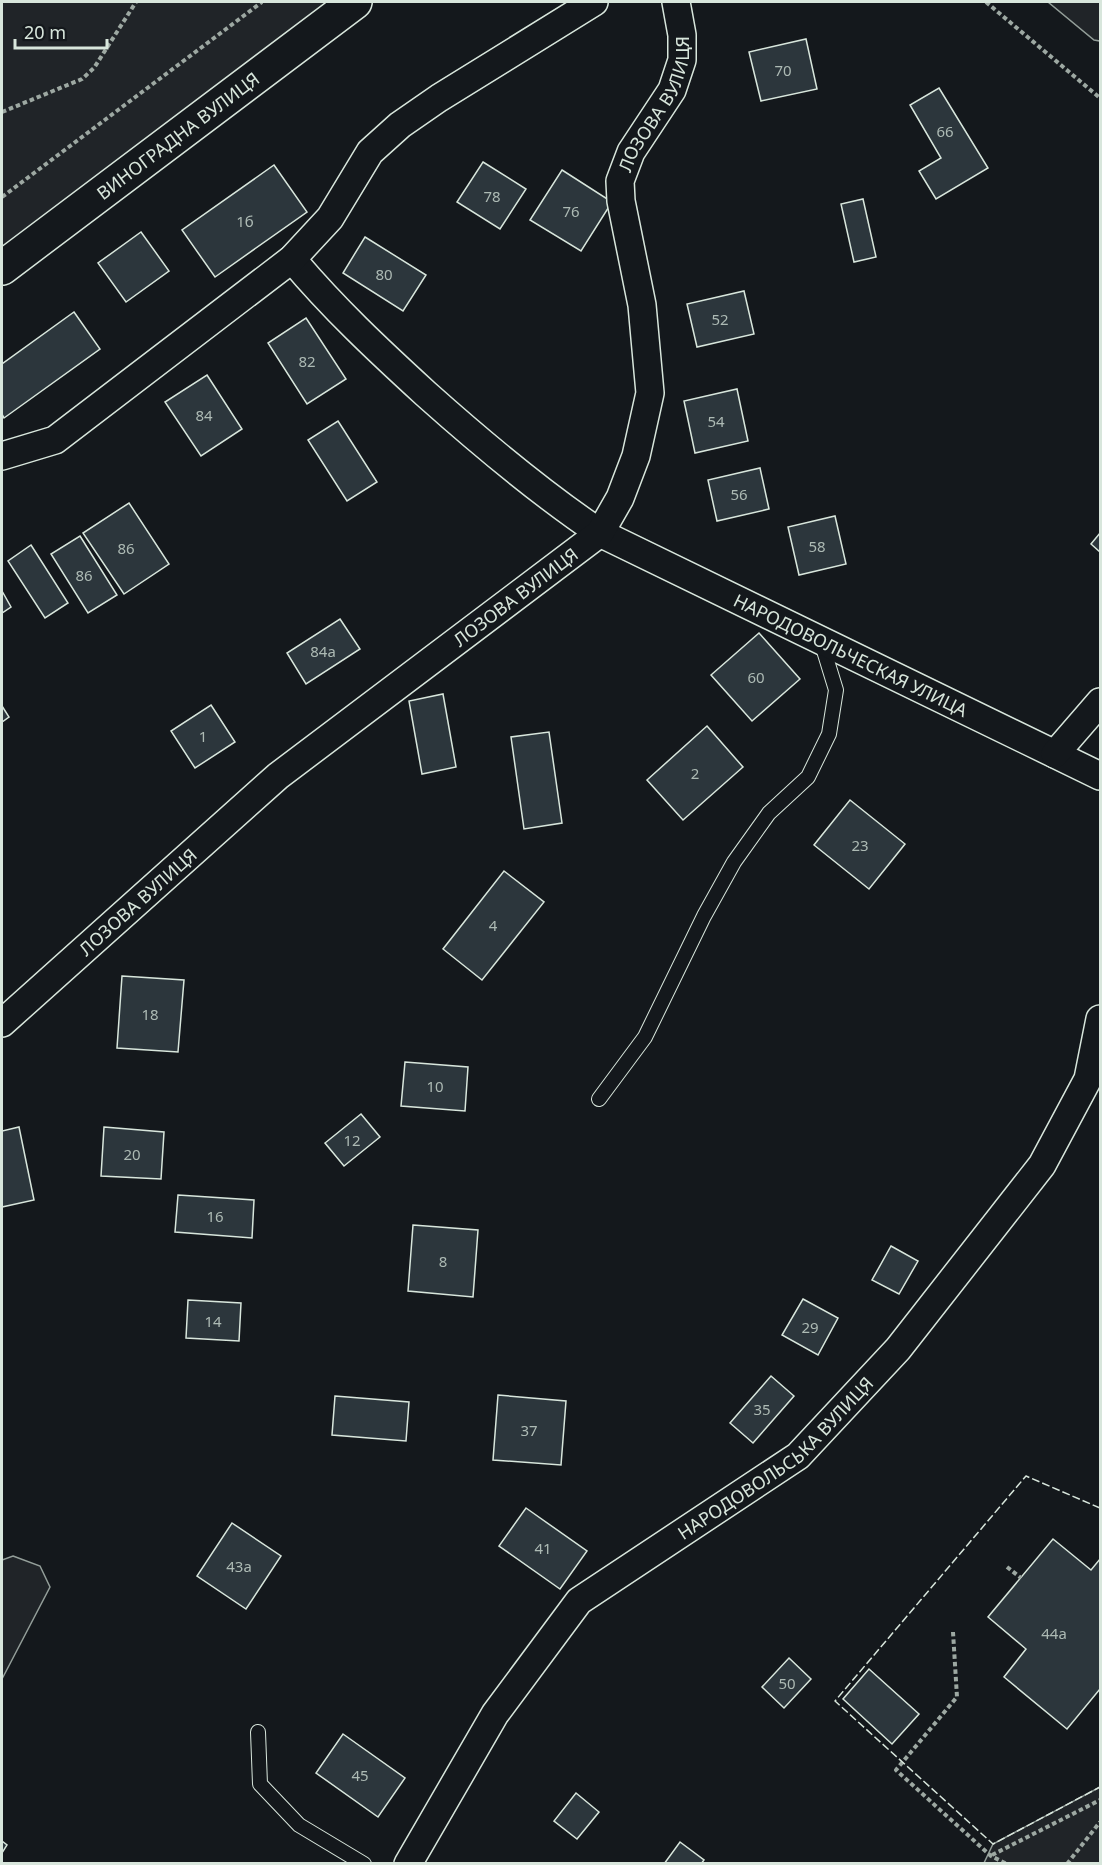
<svg xmlns="http://www.w3.org/2000/svg" width="1102" height="1865" viewBox="0 0 1102 1865" font-family="'Noto Sans',sans-serif">
<style>
.green{fill:#202428;stroke:#939e99;stroke-width:1.5}
.building{fill:#2c363c;stroke:#d8e6dc;stroke-width:1.5}
.lines{fill:none;stroke-linecap:round;stroke-linejoin:round}
.service-casing{stroke:#d8e6dc;stroke-width:16}
.minor-casing{stroke:#d8e6dc;stroke-width:30}
.tertiary-casing{stroke:#d8e6dc;stroke-width:36}
.path{stroke:#9da8a2;stroke-width:4;stroke-dasharray:4.5 3;stroke-linecap:butt}
.service{stroke:#14181c;stroke-width:14}
.minor{stroke:#14181c;stroke-width:27}
.tertiary{stroke:#14181c;stroke-width:33}
.fence{stroke:#d8e6dc;stroke-width:1.5;stroke-dasharray:8 3;stroke-linecap:butt}
.labels{text-anchor:middle;dominant-baseline:central;stroke-width:4.5;stroke-linejoin:round;paint-order:stroke}
.number-label{font-size:15px;fill:#adbab4}
.street-label{font-size:18px;fill:#d8e6dc;stroke:#14181c}
</style>
<rect width="100%" height="100%" fill="#14181c"/>
<g class="green">
<path d="M 2,2 L 355,2 L 2,268 Z"/>
<path d="M 1048,2 L 1100,2 L 1100,41 L 1094,40 Z"/>
<path d="M 13,1556 L 40,1566 L 50,1587 L 2,1679 L 2,1560 Z"/>
<path d="M 1100,1787 L 1100,1863 L 984,1863 L 993,1844 Z"/>
</g>
<g class="building">
<path d="M 806,39 L 817,89 L 761,101 L 749,52 Z"/>
<path d="M 939,88 L 988,168 L 936,199 L 919,171 L 941,158 L 910,105 Z"/>
<path d="M 483,162 L 526,189 L 500,229 L 457,202 Z"/>
<path d="M 274,165 L 307,212 L 215,277 L 182,230 Z"/>
<path d="M 562,170 L 612,202 L 581,251 L 530,220 Z"/>
<path d="M 863,199 L 876,257 L 854,262 L 841,204 Z"/>
<path d="M 141,232 L 169,271 L 126,302 L 98,263 Z"/>
<path d="M 365,237 L 426,275 L 403,311 L 343,273 Z"/>
<path d="M 744,291 L 754,334 L 697,347 L 687,304 Z"/>
<path d="M 74,312 L 100,349 L 4,418 L 2,414 L 2,364 Z"/>
<path d="M 306,318 L 346,379 L 307,404 L 268,343 Z"/>
<path d="M 207,375 L 242,429 L 201,456 L 165,402 Z"/>
<path d="M 737,389 L 748,441 L 695,453 L 684,401 Z"/>
<path d="M 338,421 L 377,482 L 347,501 L 308,440 Z"/>
<path d="M 760,468 L 769,509 L 717,521 L 708,480 Z"/>
<path d="M 129,503 L 169,564 L 124,594 L 83,533 Z"/>
<path d="M 835,516 L 846,564 L 799,575 L 788,527 Z"/>
<path d="M 1100,533 L 1100,552 L 1091,544 Z"/>
<path d="M 80,536 L 117,595 L 88,613 L 51,554 Z"/>
<path d="M 31,545 L 68,603 L 45,618 L 8,561 Z"/>
<path d="M 2,591 L 11,607 L 2,613 Z"/>
<path d="M 340,619 L 360,649 L 306,684 L 287,653 Z"/>
<path d="M 759,633 L 800,679 L 752,721 L 711,675 Z"/>
<path d="M 443,694 L 456,767 L 422,774 L 409,701 Z"/>
<path d="M 211,705 L 235,742 L 195,768 L 171,731 Z"/>
<path d="M 2,706 L 9,717 L 2,722 Z"/>
<path d="M 707,726 L 743,767 L 683,820 L 647,780 Z"/>
<path d="M 549,732 L 562,823 L 524,829 L 511,737 Z"/>
<path d="M 850,800 L 905,844 L 869,889 L 814,845 Z"/>
<path d="M 504,871 L 544,902 L 482,980 L 443,949 Z"/>
<path d="M 122,976 L 184,980 L 178,1052 L 117,1048 Z"/>
<path d="M 405,1062 L 468,1067 L 465,1111 L 401,1106 Z"/>
<path d="M 361,1114 L 380,1137 L 344,1166 L 325,1143 Z"/>
<path d="M 19,1127 L 34,1200 L 2,1207 L 2,1131 Z"/>
<path d="M 104,1127 L 164,1132 L 161,1179 L 101,1176 Z"/>
<path d="M 178,1195 L 254,1200 L 252,1238 L 175,1232 Z"/>
<path d="M 413,1225 L 478,1230 L 473,1297 L 408,1291 Z"/>
<path d="M 891,1246 L 918,1261 L 899,1294 L 872,1280 Z"/>
<path d="M 803,1299 L 838,1318 L 818,1355 L 782,1335 Z"/>
<path d="M 188,1300 L 241,1303 L 239,1341 L 186,1338 Z"/>
<path d="M 771,1376 L 794,1396 L 753,1443 L 730,1423 Z"/>
<path d="M 498,1395 L 566,1401 L 561,1465 L 493,1460 Z"/>
<path d="M 335,1396 L 409,1402 L 406,1441 L 332,1435 Z"/>
<path d="M 526,1508 L 587,1551 L 560,1589 L 499,1546 Z"/>
<path d="M 232,1523 L 281,1556 L 246,1609 L 197,1576 Z"/>
<path d="M 1053,1539 L 1091,1570 L 1100,1559 L 1100,1689 L 1067,1729 L 1004,1677 L 1026,1649 L 988,1617 Z"/>
<path d="M 789,1658 L 811,1679 L 784,1708 L 762,1687 Z"/>
<path d="M 869,1669 L 919,1714 L 892,1744 L 843,1699 Z"/>
<path d="M 343,1734 L 405,1778 L 378,1817 L 316,1773 Z"/>
<path d="M 576,1793 L 599,1812 L 577,1839 L 554,1821 Z"/>
<path d="M 2,1841 L 7,1845 L 2,1853 Z"/>
<path d="M 680,1842 L 704,1860 L 701,1864 L 664,1864 Z"/>
</g>
<g class="lines">
<defs>
<g id="service">
<path d="M 599,1099 L 645,1037 L 704,916 L 734,862 L 769,813 L 808,777 L 829,734 L 836,690 L 821,641"/>
<path d="M 258,1732 L 260,1784 L 299,1825 L 364,1864"/>
</g>
<g id="minor">
<path id="s1" d="M 292,259 C 333,308 379,351 426,394 C 482,444 539,492 600,533 L 1100,776"/>
<path d="M 2,456 L 55,440 L 292,259 L 330,218 L 370,152 L 400,125 L 439,98 L 594,2"/>
<path d="M 1055,754 L 1100,702"/>
<path id="s2" d="M 2,1023 L 278,776 L 600,533 L 620,498 L 636,456 L 650,393 L 642,305 L 621,201 L 620,181 L 631,152 L 672,90 L 682,60 L 682,35 L 676,2"/>
<path id="s3" d="M 408,1864 L 495,1714 L 579,1601 L 798,1456 L 898,1349 L 1042,1165 L 1088,1079 L 1100,1019"/>
</g>
<g id="tertiary">
<path id="s4" d="M 2,268 L 355,2"/>
</g>
</defs>
<use href="#service" class="service-casing"/>
<use href="#minor" class="minor-casing"/>
<use href="#tertiary" class="tertiary-casing"/>
<g class="path">
<path d="M 986,2 L 1100,98"/>
<path d="M 2,112 L 82,79 L 94,68 L 136,2"/>
<path d="M 2,197 L 262,2"/>
<path d="M 1007,1567 L 1021,1578"/>
<path d="M 953,1632 L 957,1697 L 896,1770 L 991,1856 L 1007,1864"/>
<path d="M 992,1855 L 1100,1800"/>
<path d="M 1067,1864 L 1100,1822"/>
</g>
<use href="#service" class="service"/>
<use href="#minor" class="minor"/>
<use href="#tertiary" class="tertiary"/>
<path class="fence" d="M 1100,1508 L 1026,1476 L 835,1701 L 993,1844 L 1100,1787"/>
</g>
<g class="labels">
<g class="number-label">
<text x="783" y="70">70</text>
<text x="945" y="131">66</text>
<text x="492" y="196">78</text>
<text x="571" y="211">76</text>
<text x="245" y="221">1б</text>
<text x="384" y="274">80</text>
<text x="720" y="319">52</text>
<text x="307" y="361">82</text>
<text x="204" y="415">84</text>
<text x="716" y="421">54</text>
<text x="739" y="494">56</text>
<text x="817" y="546">58</text>
<text x="126" y="548">86</text>
<text x="84" y="575">86</text>
<text x="323" y="651">84а</text>
<text x="756" y="677">60</text>
<text x="203" y="736">1</text>
<text x="695" y="773">2</text>
<text x="860" y="845">23</text>
<text x="493" y="925">4</text>
<text x="150" y="1014">18</text>
<text x="435" y="1086">10</text>
<text x="352" y="1140">12</text>
<text x="132" y="1154">20</text>
<text x="215" y="1216">16</text>
<text x="443" y="1261">8</text>
<text x="213" y="1321">14</text>
<text x="810" y="1327">29</text>
<text x="762" y="1409">35</text>
<text x="529" y="1430">37</text>
<text x="543" y="1548">41</text>
<text x="239" y="1566">43а</text>
<text x="1054" y="1633">44а</text>
<text x="787" y="1683">50</text>
<text x="360" y="1775">45</text>
</g>
<g class="street-label">
<text stroke="none"><textPath href="#s2" startOffset="1224">ЛОЗОВА ВУЛИЦЯ</textPath></text>
<text stroke="none"><textPath href="#s4" startOffset="220">ВИНОГРАДНА ВУЛИЦЯ</textPath></text>
<text stroke="none"><textPath href="#s2" startOffset="668">ЛОЗОВА ВУЛИЦЯ</textPath></text>
<text stroke="none"><textPath href="#s1" startOffset="692">НАРОДОВОЛЬЧЕСКАЯ УЛИЦА</textPath></text>
<text stroke="none"><textPath href="#s2" startOffset="182">ЛОЗОВА ВУЛИЦЯ</textPath></text>
<text stroke="none"><textPath href="#s3" startOffset="558">НАРОДОВОЛЬСЬКА ВУЛИЦЯ</textPath></text>
</g>
</g>
<rect width="1102" height="1865" fill="none" stroke="#d8e6dc" stroke-width="6"/>
<path d="M15 39v9h92v-9" fill="none" stroke="#d8e6dc" stroke-width="3"/>
<text x="24" y="39" font-size="18" fill="#d8e6dc" stroke="#14181c" stroke-width="4.5" paint-order="stroke">20 m</text>
</svg>
